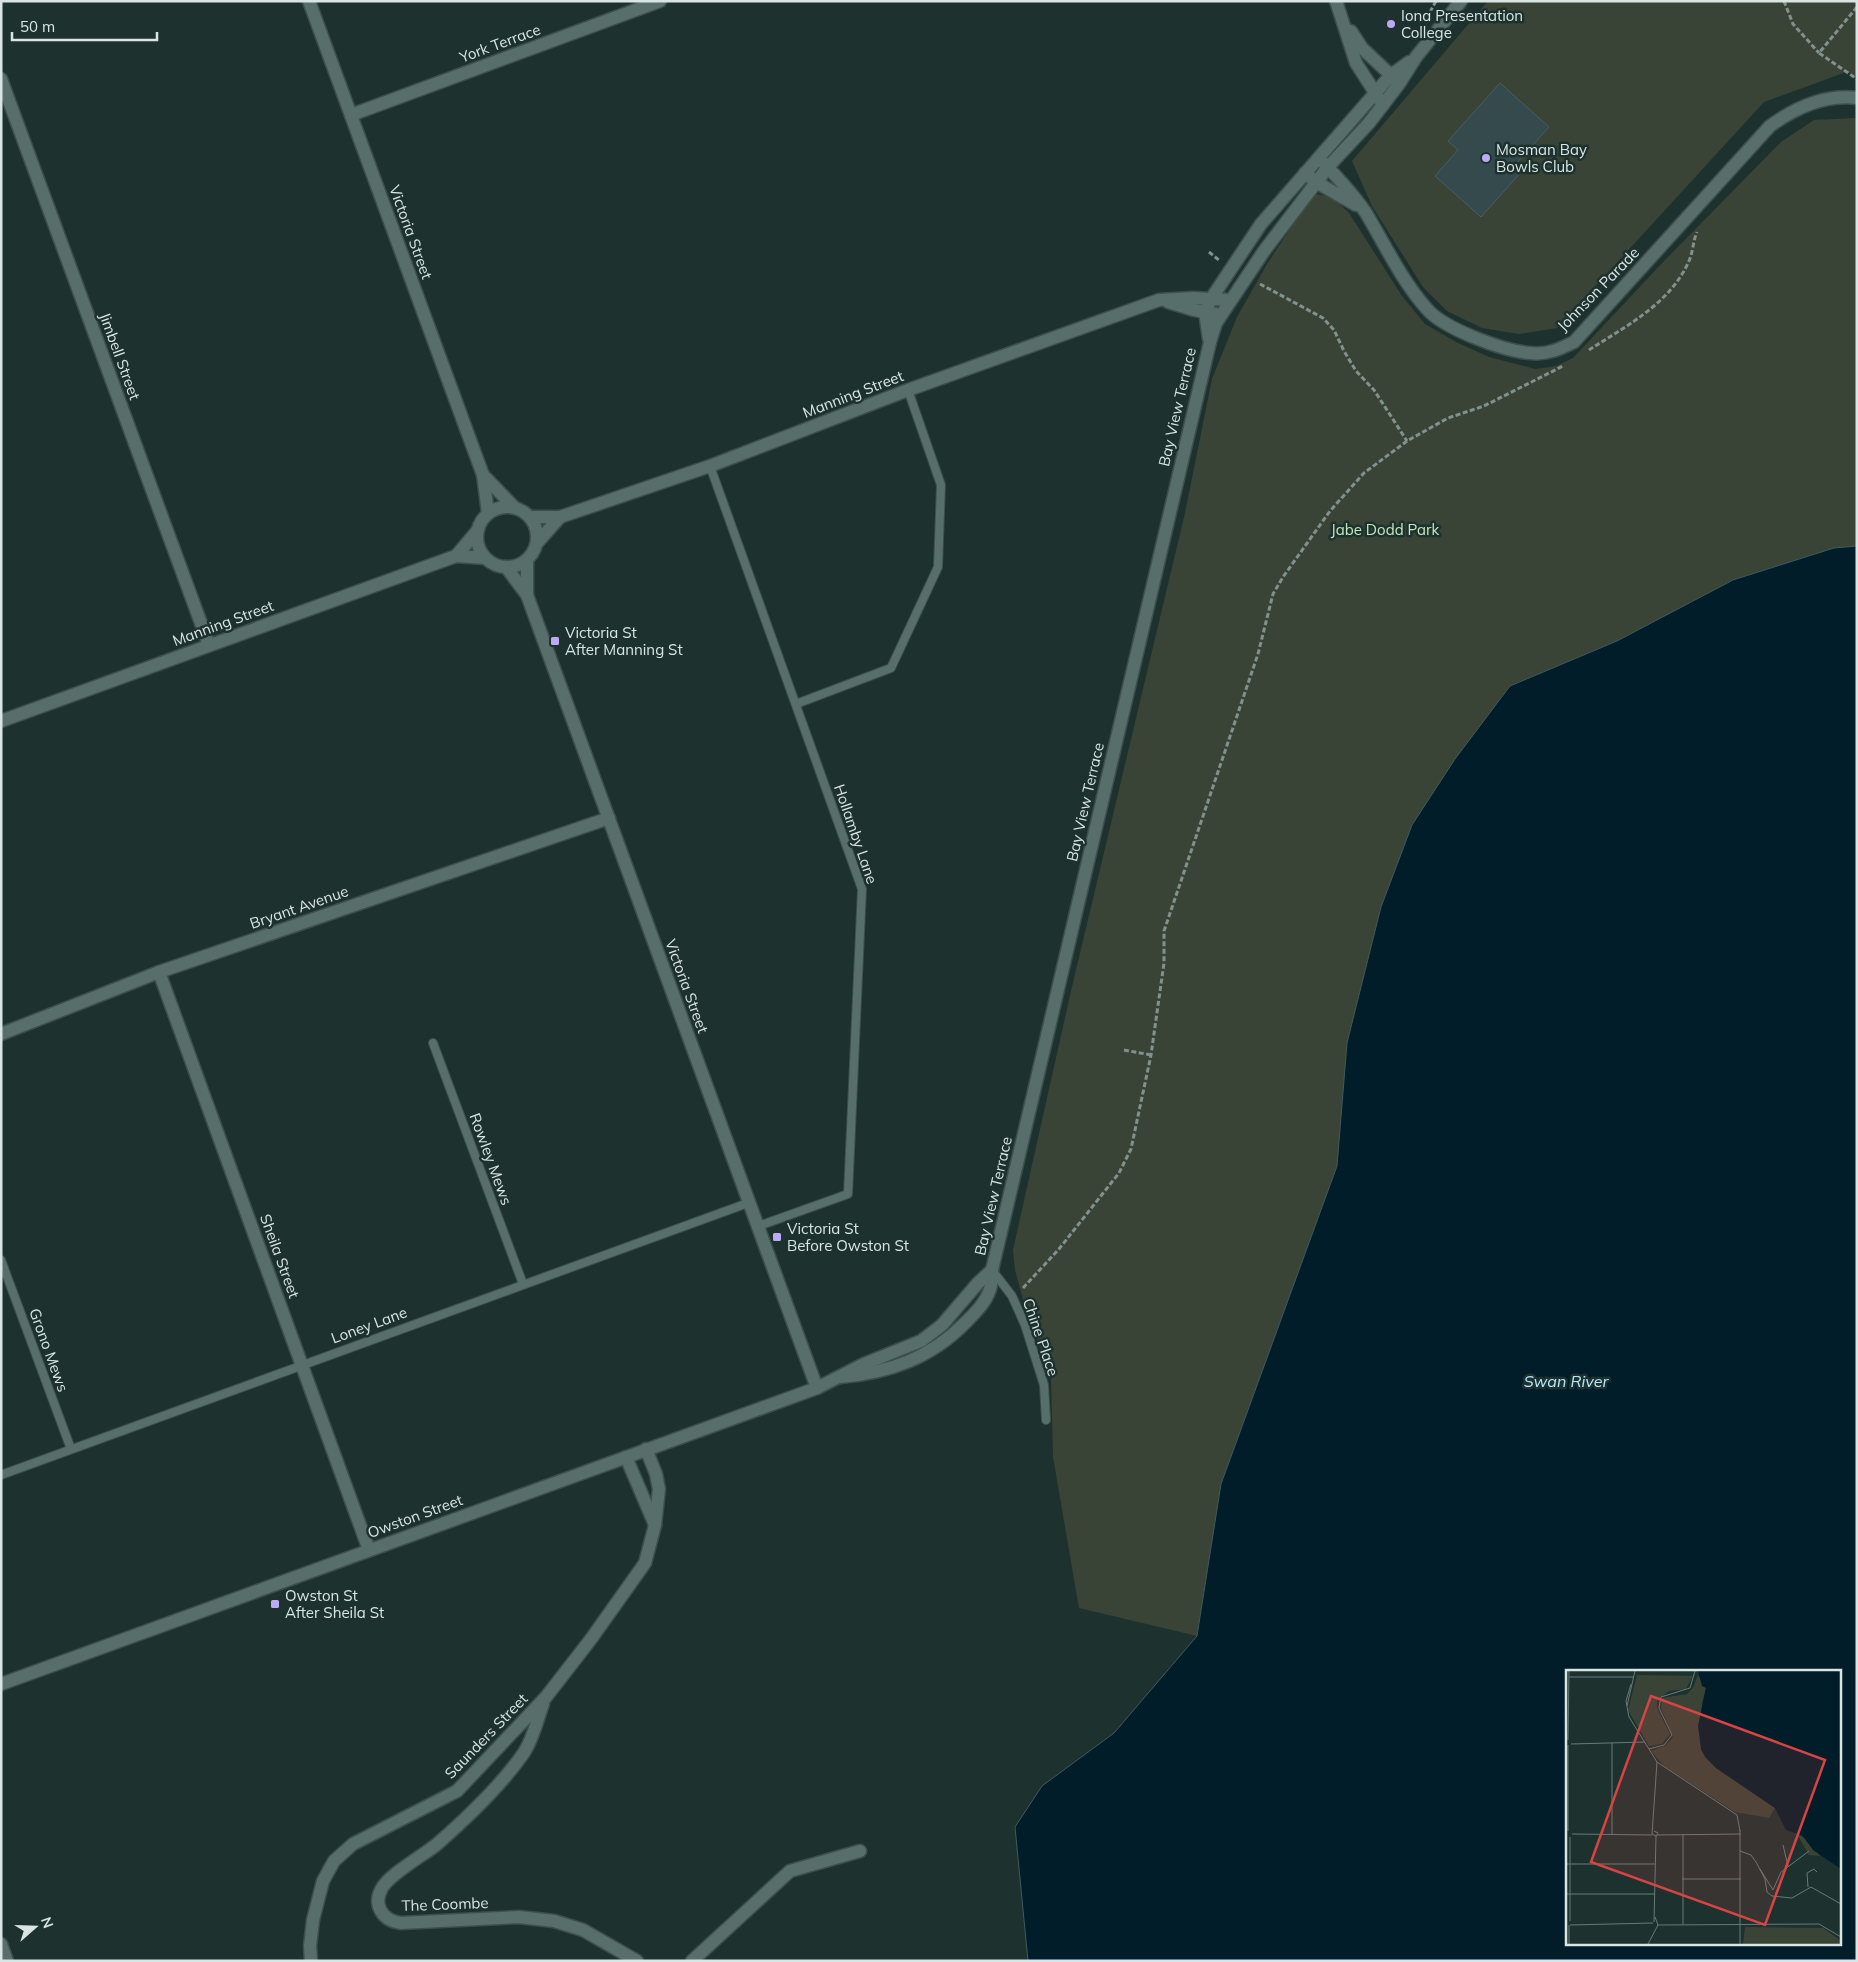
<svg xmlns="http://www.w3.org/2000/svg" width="1858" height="1962" viewBox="0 0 1858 1962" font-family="Mulish,sans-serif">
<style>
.green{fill:#3a4436}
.water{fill:#001d29;stroke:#415961;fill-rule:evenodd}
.building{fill:#344a4d;stroke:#485e61}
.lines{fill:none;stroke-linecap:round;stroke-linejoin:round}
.service-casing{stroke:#3d4f4c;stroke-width:10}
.minor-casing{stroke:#3d4f4c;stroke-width:15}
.tertiary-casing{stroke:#3d4f4c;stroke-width:15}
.path{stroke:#80918e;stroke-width:3;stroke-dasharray:5 2.5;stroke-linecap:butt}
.service{stroke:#586e6a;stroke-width:8}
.minor{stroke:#586e6a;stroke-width:12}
.tertiary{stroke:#586e6a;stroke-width:12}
.poi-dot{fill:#bda9f5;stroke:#1d322f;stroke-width:2}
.labels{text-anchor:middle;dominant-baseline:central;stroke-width:5;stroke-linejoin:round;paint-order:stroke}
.poi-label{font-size:15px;fill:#d8e5e3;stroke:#1d322f;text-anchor:start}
.street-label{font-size:15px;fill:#d8e5e3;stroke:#1d322f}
.park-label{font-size:15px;fill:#c5e7b8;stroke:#1d322f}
.water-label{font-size:16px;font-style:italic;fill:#b7e7fd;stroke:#1d322f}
.inset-road{fill:none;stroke:#687a77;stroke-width:1}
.view{fill:#d64444;fill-opacity:0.15;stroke:#d64444;stroke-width:2.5}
.inset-edge{fill:none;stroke:#d8e5e3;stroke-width:2.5}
</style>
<rect width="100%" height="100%" fill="#1d322f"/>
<g class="green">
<path d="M 1488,1 L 1857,1 L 1857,76 L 1846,72 L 1764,102 L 1557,328 L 1519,334 L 1482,328 L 1447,311 L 1423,287 L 1372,206 L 1352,161 Z"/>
<path d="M 1857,118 L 1857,546 L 1834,548 L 1733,580 L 1617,641 L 1510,686 L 1347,1043 L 1337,1166 L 1221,1484 L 1197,1636 L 1079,1608 L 1053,1457 L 1051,1377 L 1026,1310 L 1015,1270 L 1013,1250 L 1071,991 L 1185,513 L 1212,379 L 1237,317 L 1267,264 L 1307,203 L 1316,194 L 1332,197 L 1349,213 L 1402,296 L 1425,324 L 1458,343 L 1489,357 L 1536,369 L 1556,366 L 1573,358 L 1665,260 L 1781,142 L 1814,120 Z"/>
</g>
<path class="water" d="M 1857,546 L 1857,1961 L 1028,1961 L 1015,1827 L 1042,1786 L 1114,1733 L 1197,1636 L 1221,1484 L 1337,1166 L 1347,1043 L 1381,907 L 1412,825 L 1455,759 L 1510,686 L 1617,641 L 1733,580 L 1834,548 ZM 1567,1671 L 1839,1671 L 1839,1943 L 1567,1943 Z"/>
<path class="building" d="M 1500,83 L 1549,127 L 1514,166 L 1521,172 L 1481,217 L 1435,176 L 1458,150 L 1448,141 Z"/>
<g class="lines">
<defs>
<g id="service">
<path d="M 710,466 L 862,889 L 848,1194 L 756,1227"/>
<path d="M 796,704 L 891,668 L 938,567 L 941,485 L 908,390"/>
<path d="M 433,1043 L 523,1284"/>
<path d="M 1,1260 L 71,1449"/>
<path d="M 992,1270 L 1012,1296 L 1025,1325 L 1044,1385 L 1046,1420"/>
<path d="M 1,1475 L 748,1203"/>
</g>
<g id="minor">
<path d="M 309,1 L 483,475 L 488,513"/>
<path d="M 1336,1 L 1356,63 L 1383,105"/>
<path d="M 1351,31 L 1362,48 L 1398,82"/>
<path d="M 1,79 L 209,645"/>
<path d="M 351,115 L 660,1"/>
<path d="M 1319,158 C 1335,175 1353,193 1366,213 C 1385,245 1402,281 1427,309 C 1444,329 1504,351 1530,353 C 1547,355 1560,349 1574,342 L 1770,126 C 1795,108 1825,94 1857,98"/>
<path d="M 1305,173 L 1316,182 L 1356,205"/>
<path d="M 1168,302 L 1194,310 L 1221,315"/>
<path d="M 483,475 L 515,508"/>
<circle cx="507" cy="537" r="30"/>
<path d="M 530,517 L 560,517 L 710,466 L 908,390 L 1159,300 L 1193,298 L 1230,300"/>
<path d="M 537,543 L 560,517"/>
<path d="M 456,556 L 478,530"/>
<path d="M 506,567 L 527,595 C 624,859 718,1124 817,1388"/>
<path d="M 527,595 L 527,560"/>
<path d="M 1,721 L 456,556 L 485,558"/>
<path d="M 159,972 L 369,1550"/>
<path d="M 1,1034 L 159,972 L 609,818"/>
<path d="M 626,1457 L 655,1525"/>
<path d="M 543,1704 C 537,1720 533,1740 523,1754 C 499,1788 467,1818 436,1845 C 422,1856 390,1874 382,1888 C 372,1905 383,1921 401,1923 L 519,1917 L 554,1921 L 583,1930 L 637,1961"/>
<path d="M 1,1944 L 7,1961"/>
<path d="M 311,1961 L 310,1946 L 313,1920 L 323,1881 L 334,1861 L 353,1844 L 457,1791 L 546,1697 L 591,1639 L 645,1563 L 655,1525 L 659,1489 L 656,1474 L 646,1449"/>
<path d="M 692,1961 L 790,1871 L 860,1851"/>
</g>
<g id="tertiary">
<path d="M 1209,339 L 1205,312 L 1211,299 L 1261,224 L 1391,75 L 1409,62"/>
<path d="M 840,1377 C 889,1373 931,1358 966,1322 C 976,1312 986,1302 990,1289 C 992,1283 992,1275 992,1270 L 1210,342 L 1216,323 L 1264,251 L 1328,167 L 1369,123 L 1399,84 L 1416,57 L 1461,1"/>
<path d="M 1,1684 L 817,1388 L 864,1364 L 921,1341 L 942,1325 L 978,1283 L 992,1270"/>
</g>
</defs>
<use href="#service" class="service-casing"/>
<use href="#minor" class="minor-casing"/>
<use href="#tertiary" class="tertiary-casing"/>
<g class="path">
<path d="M 1784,1 L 1793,24 L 1819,53"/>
<path d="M 1857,7 L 1819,53 L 1857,79"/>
<path d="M 1430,12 L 1436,1"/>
<path d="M 1209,252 L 1220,261"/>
<path d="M 1260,284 L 1323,318 L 1334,330 L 1344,351 L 1356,371 L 1374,390 L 1407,441"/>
<path d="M 1589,350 C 1626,326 1670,304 1689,261 C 1693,252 1693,241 1697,232"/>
<path d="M 1124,1050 L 1151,1055"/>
<path d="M 1023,1288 L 1059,1249 L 1119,1173 L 1131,1149 L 1151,1055 L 1164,963 L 1164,931 L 1258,654 L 1273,594 L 1283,577 L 1330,511 L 1364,473 L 1407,441 L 1448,418 L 1484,406 L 1563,366"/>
</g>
<use href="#service" class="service"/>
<use href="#minor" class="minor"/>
<use href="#tertiary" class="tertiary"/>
</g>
<g class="poi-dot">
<circle cx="1391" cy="24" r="5"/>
<circle cx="1486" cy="158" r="5"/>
<rect x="550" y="636" width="10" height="10" rx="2.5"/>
<rect x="772" y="1232" width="10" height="10" rx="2.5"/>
<rect x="270" y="1599" width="10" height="10" rx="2.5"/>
</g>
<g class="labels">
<g class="poi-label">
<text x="1401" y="15">Iona Presentation<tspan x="1401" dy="17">College</tspan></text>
<text x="1496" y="149">Mosman Bay<tspan x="1496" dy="17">Bowls Club</tspan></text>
<text x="565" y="632">Victoria St<tspan x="565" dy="17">After Manning St</tspan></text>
<text x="787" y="1228">Victoria St<tspan x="787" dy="17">Before Owston St</tspan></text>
<text x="285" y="1595">Owston St<tspan x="285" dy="17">After Sheila St</tspan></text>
</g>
<g class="street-label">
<text transform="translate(500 43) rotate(-20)">York Terrace</text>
<text transform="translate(411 232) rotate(70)">Victoria Street</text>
<text transform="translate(1598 289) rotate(-46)">Johnson Parade</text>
<text transform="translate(120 356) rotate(70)">Jimbell Street</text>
<text transform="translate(853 394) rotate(-21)">Manning Street</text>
<text transform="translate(1177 407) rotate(-77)">Bay View Terrace</text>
<text transform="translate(223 623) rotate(-20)">Manning Street</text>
<text transform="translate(1085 802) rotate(-77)">Bay View Terrace</text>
<text transform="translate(856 834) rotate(71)">Hollamby Lane</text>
<text transform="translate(299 907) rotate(-19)">Bryant Avenue</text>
<text transform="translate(687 986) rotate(70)">Victoria Street</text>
<text transform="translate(491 1159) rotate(70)">Rowley Mews</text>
<text transform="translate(993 1196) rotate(-77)">Bay View Terrace</text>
<text transform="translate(280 1256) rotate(70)">Sheila Street</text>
<text transform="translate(369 1325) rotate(-20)">Loney Lane</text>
<text transform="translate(1041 1337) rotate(71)">Chine Place</text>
<text transform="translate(49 1350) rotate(70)">Grono Mews</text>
<text transform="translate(415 1516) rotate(-20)">Owston Street</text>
<text transform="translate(486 1736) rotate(-46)">Saunders Street</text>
<text transform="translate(445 1904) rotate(-2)">The Coombe</text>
</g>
<g class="park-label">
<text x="1385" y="529">Jabe Dodd Park</text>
</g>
<g class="water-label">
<text x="1566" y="1381">Swan River</text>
</g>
</g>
<g transform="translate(1566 1670)">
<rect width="275" height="275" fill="#1d322f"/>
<path d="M 71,5 L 127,6 L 120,19 L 103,21 L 91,30 L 91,38 L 104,64 L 96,74 L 83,76 L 62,40 ZM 132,5 L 140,18 L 136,33 L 135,80 L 150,98 L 209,138 L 203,148 L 169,142 L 98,96 L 85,81 L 100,75 L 107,67 L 95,38 L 96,28 L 121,24 L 127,18 ZM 231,164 L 240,169 L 254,186 L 243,185 ZM 179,257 L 257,258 L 275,271 L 275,274 L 177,274 Z" fill="#3a4436"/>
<path d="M 132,1 L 275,1 L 275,199 L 247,180 L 236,165 L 220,160 L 209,138 L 150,98 L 139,87 L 135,79 L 132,56 L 140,18 L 136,16 Z" fill="#001d29"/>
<path class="inset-road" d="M 3,7 L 68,7M 65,14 L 60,31 L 63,47 L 91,92 L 171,145 L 174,161M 61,36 L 69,1M 2,70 L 3,1M 46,73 L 46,164M 5,74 L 79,72M 83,79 L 98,75 L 106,65 L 93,38 L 95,27 L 124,18 L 129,1M 174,160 L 174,274M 2,161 L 2,75M 88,161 L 92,163 L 90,166 L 86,164 L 91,92M 6,164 L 86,165M 117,164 L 117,254M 91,165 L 175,164M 217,175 L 222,196M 174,181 L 185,185 L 190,192 L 199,209 L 201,222 L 206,226 L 226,228 L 245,217 L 275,234M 0,194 L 89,194M 194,199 L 207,220 L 215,202 L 243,181M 116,209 L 175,209M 242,217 L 241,203 L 248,199 L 251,202M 0,224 L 89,224M 4,251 L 4,167M 88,252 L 90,166M 4,255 L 87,253M 91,255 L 253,254 L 275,267M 3,274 L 3,255M 82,274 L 92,255 L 89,247"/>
<path class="view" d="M 85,26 L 259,90 L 199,255 L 25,192 Z"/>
<rect width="275" height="275" class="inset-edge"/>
</g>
<rect width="1858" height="1962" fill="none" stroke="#d8e5e3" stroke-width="5"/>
<g transform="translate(35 1927) rotate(70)" stroke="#1d322f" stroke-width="4" paint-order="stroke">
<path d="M0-4L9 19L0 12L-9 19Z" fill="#d8e5e3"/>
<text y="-8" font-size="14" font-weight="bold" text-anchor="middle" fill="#d8e5e3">N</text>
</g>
<path d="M12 32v8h145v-8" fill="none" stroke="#d8e5e3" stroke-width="2.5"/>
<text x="20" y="32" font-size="15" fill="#d8e5e3" stroke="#1d322f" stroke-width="4" paint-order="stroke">50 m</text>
</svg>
